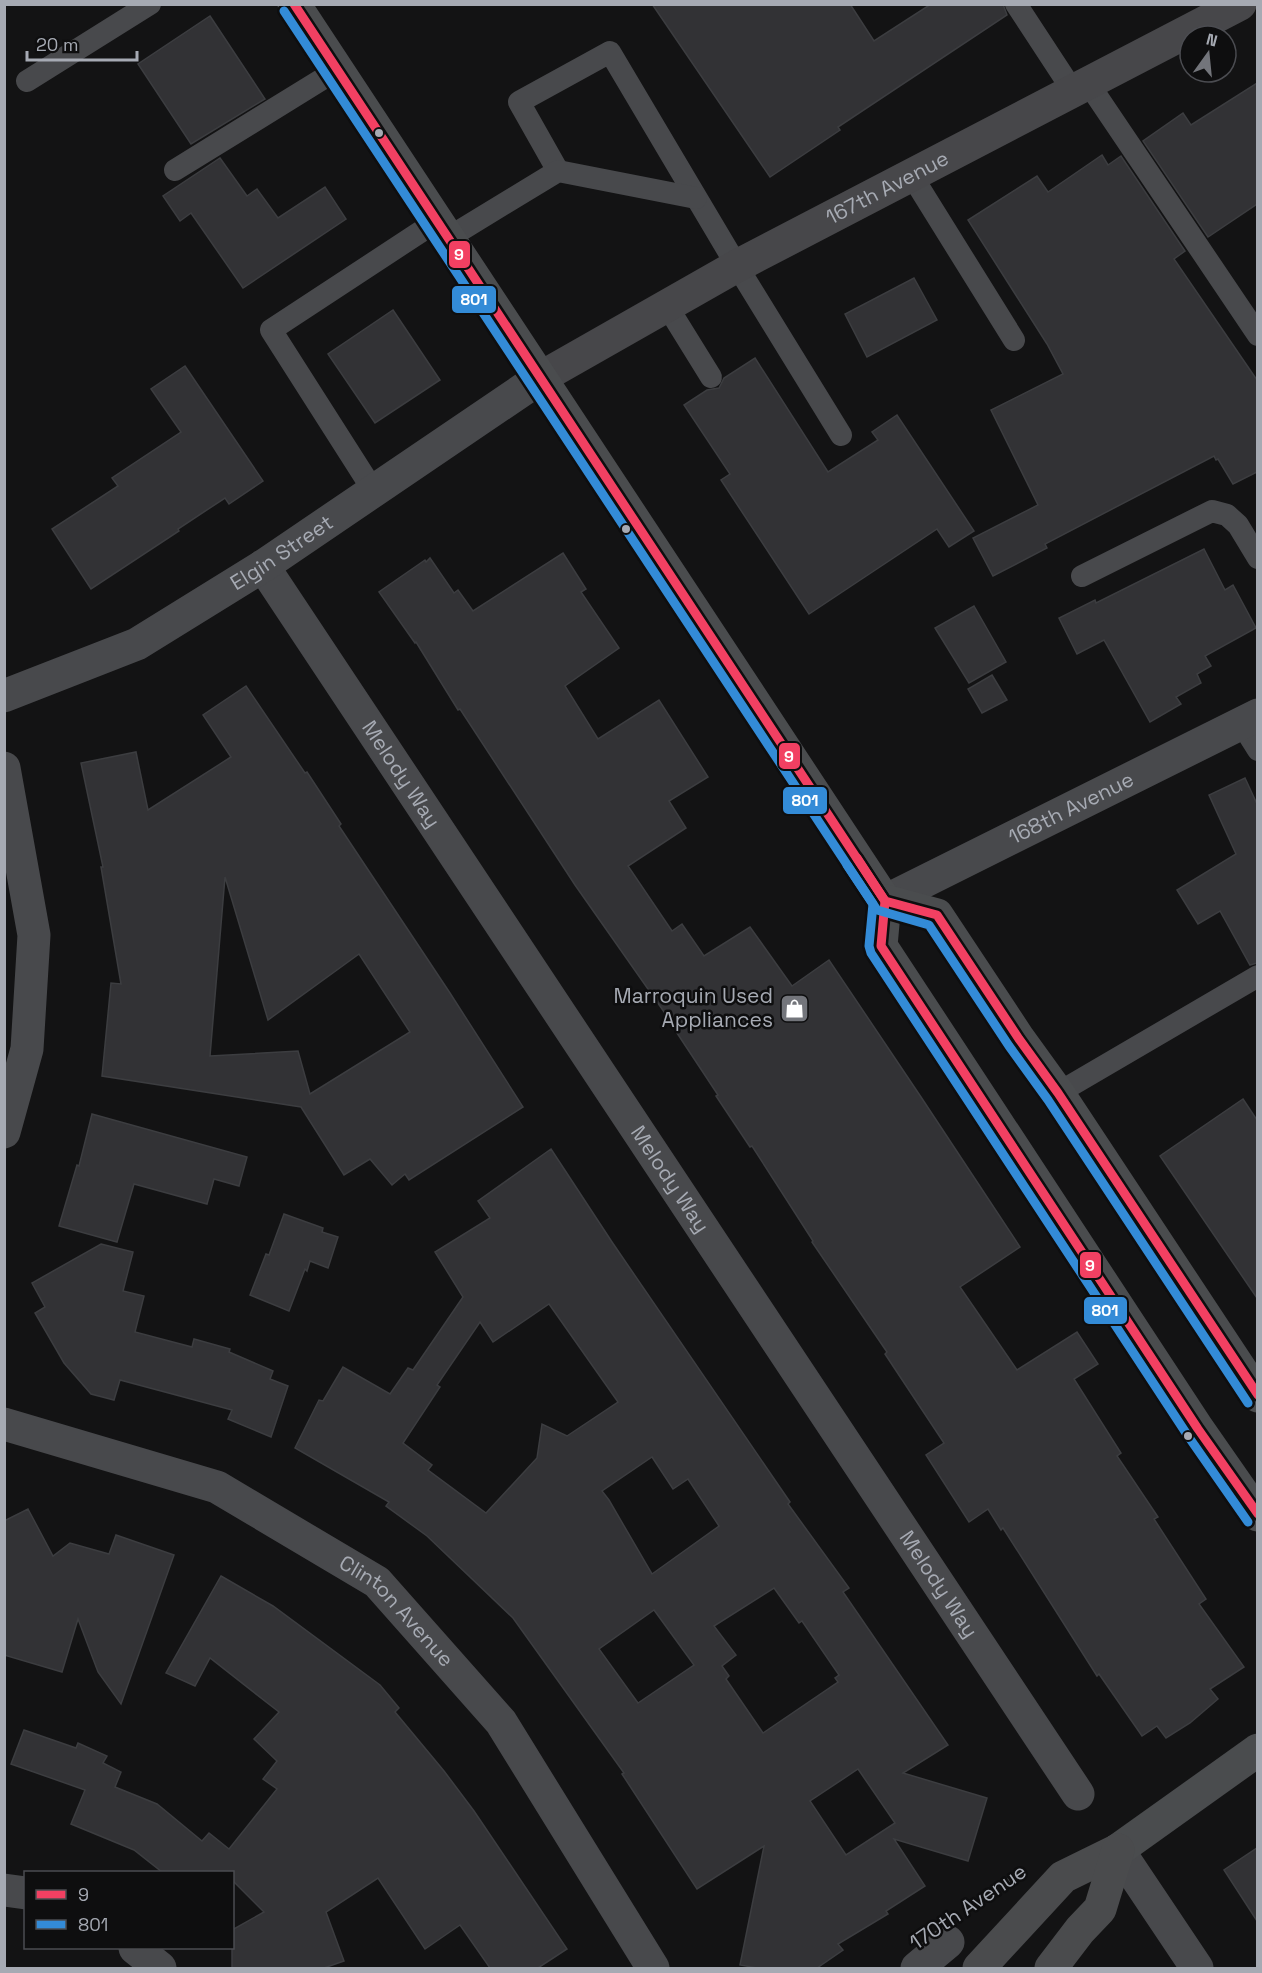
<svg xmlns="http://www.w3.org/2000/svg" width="1262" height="1973" font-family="'Space Grotesk',sans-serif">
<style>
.building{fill:#323235;stroke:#3c3d40;stroke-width:1.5;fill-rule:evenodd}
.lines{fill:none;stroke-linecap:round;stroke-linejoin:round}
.path{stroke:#494b4d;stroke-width:4;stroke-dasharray:3 4.5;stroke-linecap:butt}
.lane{stroke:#48494c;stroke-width:22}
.street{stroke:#48494c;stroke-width:33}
.secondary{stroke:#47474a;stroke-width:33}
.primary{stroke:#4a4c4e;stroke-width:33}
.highway{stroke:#4a4b4d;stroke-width:33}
.bus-1-casing{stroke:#0e0e0f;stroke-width:14}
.bus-2-casing{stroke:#0e0e0f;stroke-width:14}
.bus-1{stroke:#f24062;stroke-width:9}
.bus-2{stroke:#338bd7;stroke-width:9}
.bus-dot{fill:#a6aab3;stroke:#0e0e0f;stroke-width:2}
.labels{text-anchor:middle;stroke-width:5;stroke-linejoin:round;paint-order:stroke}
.street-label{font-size:21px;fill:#a6aab3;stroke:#0e0e0f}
.poi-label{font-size:21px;fill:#a6aab3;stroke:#0e0e0f;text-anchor:end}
.line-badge{stroke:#0e0e0f;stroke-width:2}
.badge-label{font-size:16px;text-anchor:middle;font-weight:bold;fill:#fff}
</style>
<rect width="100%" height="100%" fill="#131314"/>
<g class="building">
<path d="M 652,4 L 850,4 L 874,41 L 931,4 L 1003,4 L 1007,15 L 838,127 L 840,130 L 770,177 Z"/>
<path d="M 210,16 L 265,99 L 191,144 L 138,64 Z"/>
<path d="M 1257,83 L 1257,204 L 1208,237 L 1143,141 L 1183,113 L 1191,125 Z"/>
<path d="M 1102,155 L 1108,165 L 1121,156 L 1185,251 L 1174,259 L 1257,380 L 1257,472 L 1233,484 L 1218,459 L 1216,460 L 1214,456 L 1045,544 L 1047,548 L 993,576 L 973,538 L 1038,505 L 991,410 L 1063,374 L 1047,344 L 968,220 L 1037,176 L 1048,192 Z"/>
<path d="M 220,158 L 247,196 L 257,189 L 278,218 L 325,187 L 346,219 L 243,288 L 191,213 L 180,221 L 163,196 Z"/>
<path d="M 914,278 L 937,320 L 867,357 L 845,314 Z"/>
<path d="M 393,310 L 440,380 L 375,423 L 328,354 Z"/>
<path d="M 755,358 L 828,472 L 878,440 L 872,432 L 897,415 L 974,531 L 949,547 L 937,529 L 809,614 L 721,480 L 730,474 L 684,405 L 707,390 L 719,388 L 724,378 Z"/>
<path d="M 185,366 L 263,481 L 229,504 L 225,498 L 178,529 L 179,531 L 91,589 L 52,529 L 118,486 L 112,478 L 181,432 L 151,389 Z"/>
<path d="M 1204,549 L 1225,590 L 1233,585 L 1256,628 L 1205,656 L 1211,666 L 1197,674 L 1201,683 L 1176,697 L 1181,704 L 1150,722 L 1104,640 L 1077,654 L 1059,618 L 1095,600 L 1096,603 Z"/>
<path d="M 563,553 L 586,589 L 581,592 L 619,648 L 565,686 L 598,739 L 659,700 L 708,777 L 669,801 L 686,828 L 628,866 L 672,931 L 682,924 L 704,956 L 750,927 L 792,986 L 829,960 L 921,1097 L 1020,1247 L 960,1287 L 1017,1370 L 1077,1332 L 1098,1364 L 1074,1379 L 1121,1453 L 1117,1456 L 1158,1517 L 1154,1519 L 1206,1599 L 1199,1604 L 1244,1667 L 1210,1689 L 1218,1699 L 1190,1723 L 1166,1738 L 1157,1726 L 1142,1736 L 1099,1674 L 1097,1676 L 1003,1528 L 1001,1530 L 988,1509 L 969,1522 L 926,1455 L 944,1443 L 885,1354 L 887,1352 L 812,1242 L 813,1241 L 752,1146 L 750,1147 L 716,1096 L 718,1095 L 675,1030 L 676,1029 L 575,885 L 460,709 L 458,710 L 416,642 L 415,643 L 379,592 L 425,560 L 426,562 L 430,558 L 454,593 L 458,590 L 473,611 Z"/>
<path d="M 974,606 L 1006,662 L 969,683 L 935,628 Z"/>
<path d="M 992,675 L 1007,700 L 982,713 L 968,689 Z"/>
<path d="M 246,686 L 305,773 L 307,772 L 341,824 L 339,826 L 450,993 L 523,1107 L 409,1180 L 405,1174 L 392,1185 L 370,1159 L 344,1175 L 301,1107 L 102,1076 L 111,983 L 121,984 L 101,867 L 103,867 L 81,763 L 136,752 L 148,810 L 231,757 L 203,715 ZM 225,877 L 268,1020 L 359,954 L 410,1032 L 310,1094 L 298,1051 L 210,1056 Z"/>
<path d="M 1245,778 L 1257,804 L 1257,963 L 1250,965 L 1220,911 L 1198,924 L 1177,890 L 1236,854 L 1209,795 Z"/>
<path d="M 1243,1099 L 1257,1120 L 1257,1298 L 1160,1156 Z"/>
<path d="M 92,1114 L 247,1157 L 239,1186 L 214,1179 L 207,1204 L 134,1184 L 117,1242 L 59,1226 L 77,1165 L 79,1166 Z"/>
<path d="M 551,1149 L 612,1242 L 790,1502 L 788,1504 L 849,1588 L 843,1592 L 948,1745 L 903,1773 L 987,1798 L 968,1861 L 894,1839 L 925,1886 L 886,1911 L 888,1914 L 838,1944 L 843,1950 L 817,1968 L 757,1968 L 740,1965 L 764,1846 L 697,1889 L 622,1774 L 624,1773 L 513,1618 L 427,1536 L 386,1506 L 389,1502 L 295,1448 L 319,1400 L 323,1401 L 343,1367 L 390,1394 L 408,1368 L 413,1370 L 463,1297 L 435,1252 L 490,1218 L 478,1201 ZM 549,1304 L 618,1402 L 567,1436 L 542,1424 L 537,1458 L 486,1513 L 428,1470 L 432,1465 L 403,1443 L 440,1387 L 437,1385 L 480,1322 L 493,1342 ZM 652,1457 L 673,1489 L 688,1479 L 719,1526 L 652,1574 L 609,1500 L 602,1491 ZM 774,1588 L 799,1623 L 802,1621 L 839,1675 L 835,1678 L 838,1682 L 763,1733 L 726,1679 L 729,1676 L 722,1666 L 736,1655 L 714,1626 ZM 654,1610 L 694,1665 L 638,1703 L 599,1649 ZM 858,1769 L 895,1823 L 846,1855 L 810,1801 Z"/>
<path d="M 284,1214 L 323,1228 L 322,1232 L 338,1237 L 328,1268 L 310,1261 L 307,1271 L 305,1269 L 289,1311 L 250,1295 L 266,1254 L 269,1255 Z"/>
<path d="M 101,1244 L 133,1252 L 123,1291 L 144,1296 L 135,1332 L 192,1347 L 194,1339 L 230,1349 L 229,1352 L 273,1371 L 270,1379 L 288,1386 L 271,1437 L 228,1419 L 232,1410 L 120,1380 L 114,1400 L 91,1394 L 64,1363 L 35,1313 L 45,1307 L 32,1283 Z"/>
<path d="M 28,1509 L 53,1556 L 70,1543 L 109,1554 L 116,1535 L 174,1555 L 121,1704 L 98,1672 L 78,1619 L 62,1672 L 4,1655 L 4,1521 Z"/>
<path d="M 221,1576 L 273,1606 L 380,1685 L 399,1708 L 395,1712 L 444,1771 L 474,1811 L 567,1949 L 538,1968 L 490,1968 L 460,1925 L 425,1949 L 378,1878 L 326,1912 L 344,1961 L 324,1968 L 232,1968 L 232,1930 L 264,1912 L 232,1880 L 232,1872 L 162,1872 L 134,1850 L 71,1824 L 85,1790 L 11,1764 L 24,1730 L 76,1748 L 78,1743 L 107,1756 L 103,1763 L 121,1772 L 115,1787 L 157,1804 L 202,1841 L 209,1833 L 229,1849 L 277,1789 L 263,1779 L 277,1761 L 254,1739 L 279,1712 L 210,1658 L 195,1686 L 166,1673 Z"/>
<path d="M 1257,1848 L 1257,1921 L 1224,1870 Z"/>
</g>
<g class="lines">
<path class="path" d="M 964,1911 L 1009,1880"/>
<g class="lane">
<path d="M 1016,4 L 1073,91"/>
<path d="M 27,81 L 150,4"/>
<path d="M 1088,83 L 1258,335"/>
<path d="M 175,170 L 337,70"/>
<path d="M 558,171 L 519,102 L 610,52 L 737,266 L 841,435"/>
<path d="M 912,176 L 1014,340"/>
<path d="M 448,238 L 558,171 L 696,198"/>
<path d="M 667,306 L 711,377"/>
<path d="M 373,490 L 271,330 L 437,221"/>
<path d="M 1082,576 L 1212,511 L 1227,515 L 1238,525 L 1258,558"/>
<path d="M 1241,723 L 1258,750"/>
<path d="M 1058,1093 L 1258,976"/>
</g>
<g class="street">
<path id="s1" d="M 263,566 L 1078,1794"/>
<path id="s2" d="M 4,696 L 137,644 L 263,566 L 540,378"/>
<path d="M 4,768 L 34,935 L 27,1049 L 4,1132"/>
<path id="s3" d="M 885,901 L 1258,715"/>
<path id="s4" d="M 4,1424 L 217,1487 L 377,1582 L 501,1722 L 653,1968"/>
<path d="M 1118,1850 L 1197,1968"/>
<path d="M 4,1890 L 26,1893"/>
<path d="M 135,1948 L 160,1968"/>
<path d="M 917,1968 L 948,1942"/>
</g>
<path class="secondary" id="s5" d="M 540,378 L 737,266 L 1240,4"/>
<g class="primary">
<path d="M 294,4 L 885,901 L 881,946 L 1198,1429 L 1258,1515"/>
<path d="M 885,901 L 937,915 L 1019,1039 L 1058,1093 L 1258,1396"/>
<path d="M 1118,1850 L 1258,1750"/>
</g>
<g class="highway">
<path d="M 979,1968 L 1063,1877 L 1118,1850"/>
<path d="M 1051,1968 L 1080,1930 L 1100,1909 L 1118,1850"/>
</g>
<defs>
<g id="bus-1">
<path d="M 294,4 L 885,901 L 881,946 L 1198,1429 L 1258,1514"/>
<path d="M 857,858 L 885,901 L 937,915 L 1019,1039 L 1058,1093 L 1258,1395"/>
</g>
<g id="bus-2">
<path d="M 284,11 L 873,904 L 869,946 L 871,953 L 1188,1436 L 1248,1522"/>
<path d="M 847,865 L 877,910 L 929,925 L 1009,1046 L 1048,1100 L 1248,1403"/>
</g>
</defs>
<use href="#bus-1" class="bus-1-casing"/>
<use href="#bus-2" class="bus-2-casing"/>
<use href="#bus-1" class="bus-1"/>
<use href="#bus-2" class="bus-2"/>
</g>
<defs>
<symbol id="shop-square" viewBox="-11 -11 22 22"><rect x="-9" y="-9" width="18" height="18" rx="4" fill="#73757b" stroke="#0e0e0f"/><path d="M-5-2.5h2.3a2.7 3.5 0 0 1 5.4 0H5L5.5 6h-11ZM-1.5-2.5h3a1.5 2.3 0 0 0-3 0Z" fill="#fff"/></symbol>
</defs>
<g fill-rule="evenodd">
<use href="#shop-square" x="778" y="992" width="33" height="33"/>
</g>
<g class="bus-dot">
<circle cx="379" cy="133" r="5"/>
<circle cx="626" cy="529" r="5"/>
<circle cx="1188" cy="1436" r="5"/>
</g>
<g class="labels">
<g class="street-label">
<text dy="7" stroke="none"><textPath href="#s5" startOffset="396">167th Avenue</textPath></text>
<text dy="7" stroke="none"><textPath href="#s2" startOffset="314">Elgin Street</textPath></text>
<text dy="7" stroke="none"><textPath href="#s1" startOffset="250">Melody Way</textPath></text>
<text dy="7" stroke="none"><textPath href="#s3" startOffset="208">168th Avenue</textPath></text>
<text dy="7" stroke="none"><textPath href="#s1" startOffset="736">Melody Way</textPath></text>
<text dy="7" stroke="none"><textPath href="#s1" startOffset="1222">Melody Way</textPath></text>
<text dy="7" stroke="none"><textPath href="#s4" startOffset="442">Clinton Avenue</textPath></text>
<text transform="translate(968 1907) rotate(-34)" y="7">170th Avenue</text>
</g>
<g class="poi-label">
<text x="773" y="1003">Marroquin Used<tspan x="773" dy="24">Appliances</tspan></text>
</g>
</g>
<g class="line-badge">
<rect x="448" y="240" width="23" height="29" rx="6" fill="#f24062"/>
<rect x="451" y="285" width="46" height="29" rx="6" fill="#338bd7"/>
<rect x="778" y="742" width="23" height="28" rx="6" fill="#f24062"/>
<rect x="782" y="786" width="46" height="29" rx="6" fill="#338bd7"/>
<rect x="1079" y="1251" width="23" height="28" rx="6" fill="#f24062"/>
<rect x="1083" y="1296" width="45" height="29" rx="6" fill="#338bd7"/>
</g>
<g class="badge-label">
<text x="459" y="260">9</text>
<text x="474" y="305">801</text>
<text x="789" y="762">9</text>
<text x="805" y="806">801</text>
<text x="1090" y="1271">9</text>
<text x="1105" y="1316">801</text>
</g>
<rect width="1262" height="1973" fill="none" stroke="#a6aab3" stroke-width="12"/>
<rect x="24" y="1871" width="210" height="78" fill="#0e0e0f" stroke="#4b4c51" stroke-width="1.5"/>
<rect x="36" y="1890" width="30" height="9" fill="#f24062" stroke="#4b4c51" stroke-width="1.5"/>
<text x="78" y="1901" font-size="18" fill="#a6aab3">9</text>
<rect x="36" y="1920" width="30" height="9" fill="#338bd7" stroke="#4b4c51" stroke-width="1.5"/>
<text x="78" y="1931" font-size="18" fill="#a6aab3">801</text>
<g transform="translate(1208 54) rotate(15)"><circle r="28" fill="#0e0e0f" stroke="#4b4c51" stroke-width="1.5"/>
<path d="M0-4.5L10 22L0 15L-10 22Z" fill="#73757b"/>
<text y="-9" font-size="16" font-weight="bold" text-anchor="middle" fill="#a6aab3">N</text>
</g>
<path d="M27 51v9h110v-9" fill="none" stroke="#a6aab3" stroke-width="3"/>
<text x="36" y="51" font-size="18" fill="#a6aab3" stroke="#0e0e0f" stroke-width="4.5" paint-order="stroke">20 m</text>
</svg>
